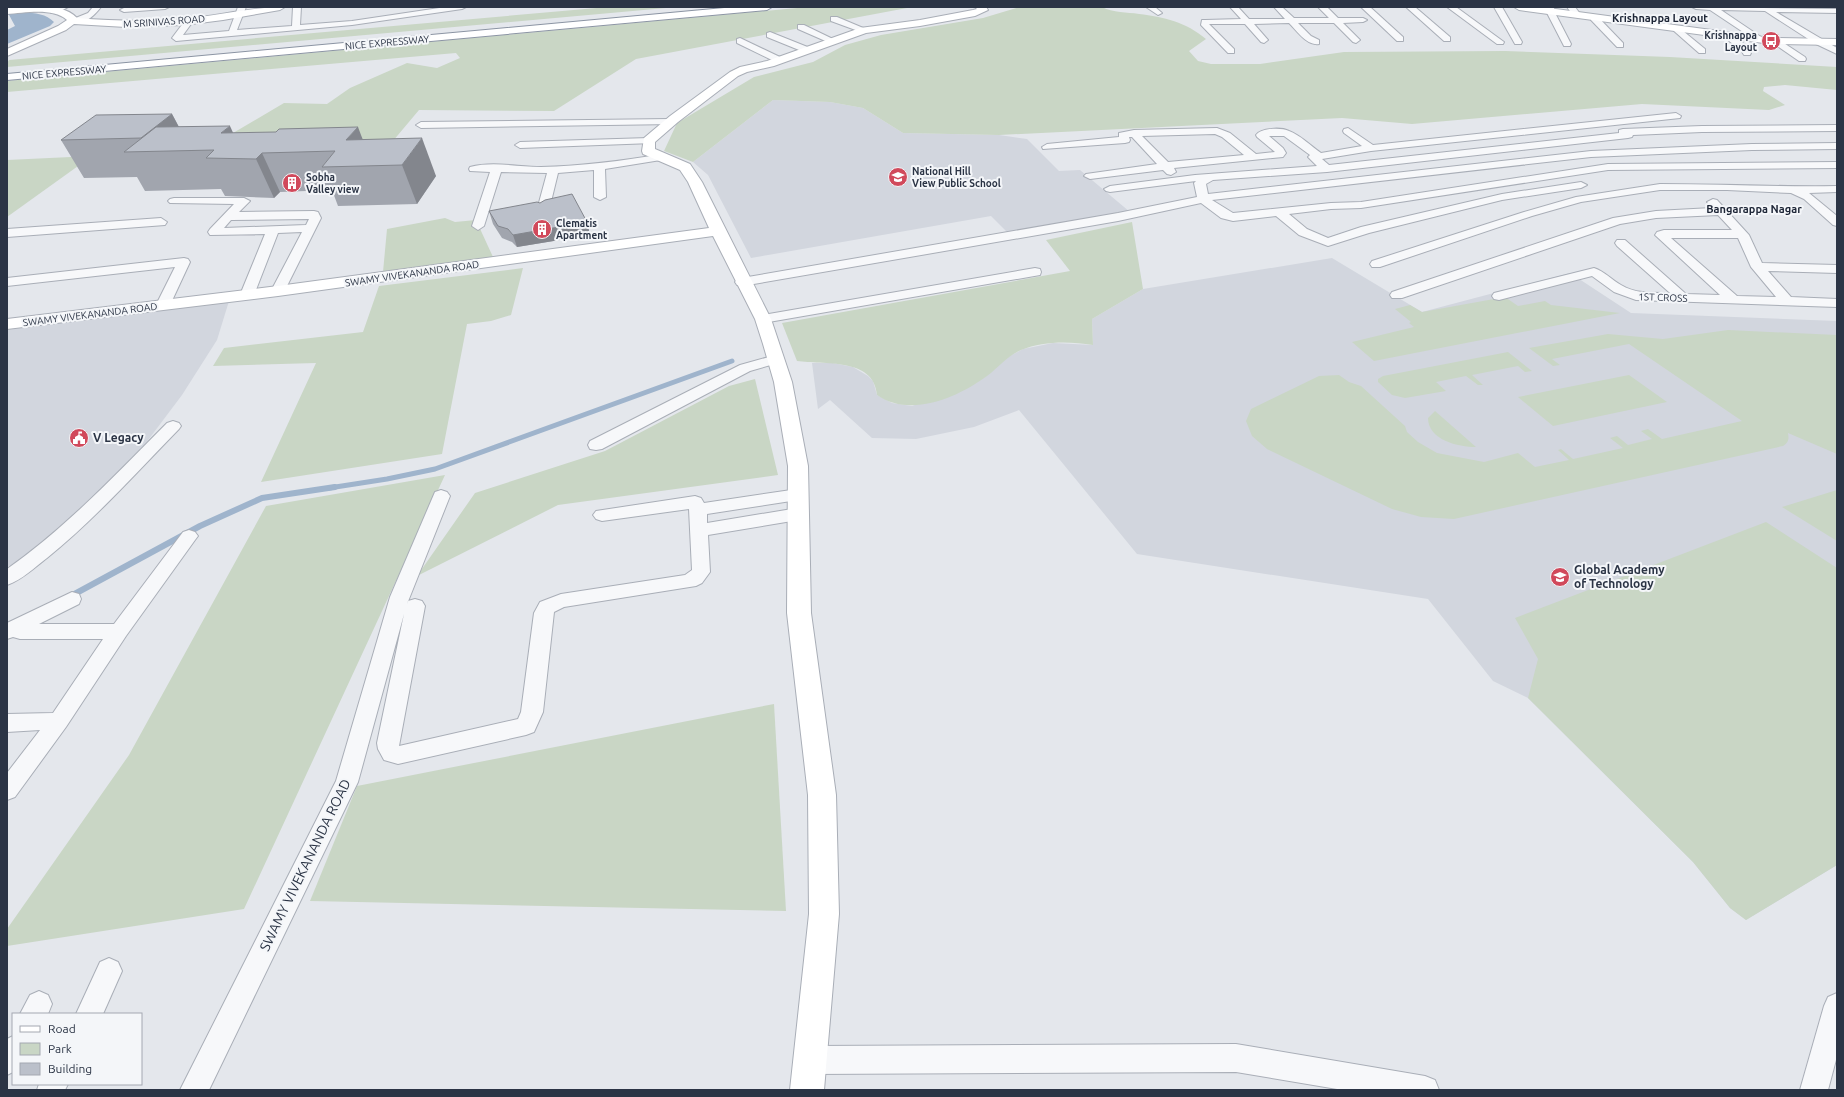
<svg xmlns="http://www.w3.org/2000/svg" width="1844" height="1097" font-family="Ubuntu,sans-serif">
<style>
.built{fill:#d2d6de}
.green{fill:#c9d6c5}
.water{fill:#9fb4cc}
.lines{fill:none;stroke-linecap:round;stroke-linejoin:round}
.stream-far1{stroke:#9fb4cc;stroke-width:5}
.stream{stroke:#9fb4cc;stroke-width:6}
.street-casing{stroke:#a9aeb7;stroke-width:2}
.secondary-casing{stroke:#a9aeb7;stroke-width:2}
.highway-casing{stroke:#8b94a3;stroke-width:2}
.street{fill:#f7f8fa;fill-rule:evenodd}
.secondary{fill:#fff;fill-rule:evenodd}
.highway{fill:#fff;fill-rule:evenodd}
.wall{fill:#a1a5ae}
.shaded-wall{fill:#83868d}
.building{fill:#bbc0ca;stroke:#83868d}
.labels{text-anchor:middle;stroke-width:4;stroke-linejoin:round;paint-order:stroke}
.far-street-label{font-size:10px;fill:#2b3445;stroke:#f4f6f9}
.far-poi-label{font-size:10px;font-weight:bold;fill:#2b3445;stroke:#f4f6f9;text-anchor:start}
.far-neighbourhood-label{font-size:11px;font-weight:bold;fill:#1d2536;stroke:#f4f6f9}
.poi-label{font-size:12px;font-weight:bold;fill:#2b3445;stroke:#f4f6f9;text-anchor:start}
.near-street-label{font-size:14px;fill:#2b3445;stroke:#f4f6f9}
</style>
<rect width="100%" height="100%" fill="#e4e7ec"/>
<g class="built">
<path d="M 773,100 L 830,102 L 863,108 L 903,133 L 999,135 L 1027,139 L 1059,171 L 1080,170 L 1130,212 L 1007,232 L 991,216 L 751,258 L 708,175 L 693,162 Z"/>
<path d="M 1332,258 L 1422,312 L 1570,273 L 1631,313 L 1837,321 L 1837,865 L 1746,920 L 1730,908 L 1693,862 L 1528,698 L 1493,681 L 1428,599 L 1137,554 L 1019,410 L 974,427 L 916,439 L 872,438 L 830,400 L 818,409 L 812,363 L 833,363 L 853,367 L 868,376 L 873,381 L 877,395 L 892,403 L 912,406 L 972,385 L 986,376 L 1006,358 L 1023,349 L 1053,343 L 1093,345 L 1092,319 L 1143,289 Z"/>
<path d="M 229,301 L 217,340 L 182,395 L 118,480 L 18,565 L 7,566 L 7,330 Z"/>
</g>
<g class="green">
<path d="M 608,7 L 677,7 L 7,67 L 7,63 L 9,60 Z"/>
<path d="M 808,7 L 907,8 L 636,59 L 554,111 L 419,110 L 382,154 L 228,136 L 284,103 L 327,104 L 350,88 L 407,63 L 437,68 L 460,58 L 456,53 L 7,92 L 7,81 Z"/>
<path d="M 1020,7 L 1102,7 C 1113,13 1127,12 1139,14 C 1164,17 1186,22 1206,39 L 1189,51 L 1198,61 L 1211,64 L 1260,64 L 1344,52 L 1505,51 L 1670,57 L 1837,67 L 1837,90 L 1785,85 L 1764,87 L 1763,91 L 1785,105 L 1769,110 L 1642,104 L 1412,124 L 1342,118 L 999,135 L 903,133 L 863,108 L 830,102 L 773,100 L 693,162 L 664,151 L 677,123 L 754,77 L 813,62 L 845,45 L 881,35 L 983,18 Z"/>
<path d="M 92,156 L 7,217 L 7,160 Z"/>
<path d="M 445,218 L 455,222 L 476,220 L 493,257 L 383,272 L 387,229 Z"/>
<path d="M 1132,222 L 1143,289 L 1092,319 L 1093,345 C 1069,341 1043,341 1021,350 C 1007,356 999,367 987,376 C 957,398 910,418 877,395 C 874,357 823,365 797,361 L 782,323 L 1070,271 L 1046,240 Z"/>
<path d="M 523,268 L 511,315 L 491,321 L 467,324 L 442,454 L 261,482 L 316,363 L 213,366 L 224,348 L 363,332 L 379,286 Z"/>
<path d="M 1505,297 L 1518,306 L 1545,301 L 1551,305 L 1620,313 L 1374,361 L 1352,342 L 1414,327 L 1409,323 L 1411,322 L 1395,309 L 1410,305 L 1422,312 Z"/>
<path d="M 1728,330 L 1837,335 L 1837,454 L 1788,433 C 1789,439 1789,442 1783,446 L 1454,519 L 1421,517 L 1392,509 L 1267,449 L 1252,436 L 1246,421 L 1251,409 L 1319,376 L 1339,375 L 1349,382 L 1361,386 L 1405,426 L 1407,432 L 1418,442 L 1437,453 L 1484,462 L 1518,453 L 1535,467 L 1569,460 L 1558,450 L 1561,449 L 1573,459 L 1623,448 L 1610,438 L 1617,436 L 1628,445 L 1652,439 L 1641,431 L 1648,429 L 1662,439 L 1742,421 L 1629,344 L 1552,359 L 1560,365 L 1553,366 L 1529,348 L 1608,334 L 1663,339 Z"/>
<path d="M 1508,352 L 1532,371 L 1525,372 L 1518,366 L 1472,375 L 1483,385 L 1478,385 L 1466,376 L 1436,382 L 1446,391 L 1405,398 L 1392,395 L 1378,382 L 1378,379 L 1383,376 Z"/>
<path d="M 1629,375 L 1667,402 L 1553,426 L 1518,397 Z"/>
<path d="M 755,379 L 778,475 L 558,505 L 417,576 L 475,493 L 605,451 L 729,386 Z"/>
<path d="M 1435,411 L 1476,447 C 1458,447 1428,440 1428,418 Z"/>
<path d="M 445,475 L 244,909 L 7,946 L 7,929 L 129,755 L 266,506 Z"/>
<path d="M 1837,490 L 1837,541 L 1782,507 Z"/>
<path d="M 1766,522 L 1837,568 L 1837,865 L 1746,920 L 1730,908 L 1693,862 L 1528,698 L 1538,659 L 1515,618 Z"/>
<path d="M 774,704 L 786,911 L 310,901 L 357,786 Z"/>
</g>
<path class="water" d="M 8,13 C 22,13 43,10 54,22 L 50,26 L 7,44 L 7,30 L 15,26 Z"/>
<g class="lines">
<path class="stream-far1" d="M 329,488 L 387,479 L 435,469 L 732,361"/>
<path class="stream" d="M 69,597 L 200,526 L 262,498 L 335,487"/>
<defs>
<g id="street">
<path d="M 57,7 L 68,7 L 57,13 L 51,13 L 51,9 Z"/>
<path d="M 93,7 L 101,7 C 95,15 85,25 73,23 L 73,19 L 88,13 Z"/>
<path d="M 132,7 L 169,7 L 165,9 L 124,12 L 120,10 L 124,8 Z"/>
<path d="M 238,7 L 246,7 L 237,30 L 292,26 L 293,7 L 301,7 L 300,25 L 352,21 L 446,7 L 466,7 L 462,9 L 352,25 L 176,41 L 172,38 L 187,18 L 190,18 L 194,20 L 183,35 L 229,31 Z"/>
<path d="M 1146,7 L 1155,7 L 1162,13 L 1158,15 Z"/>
<path d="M 1230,7 L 1238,7 L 1249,19 L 1285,19 L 1274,7 L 1282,7 L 1294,18 L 1329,18 L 1318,7 L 1327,7 L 1338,18 L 1363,18 L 1367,20 L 1363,22 L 1343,23 L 1360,40 L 1356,43 L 1353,42 L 1334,23 L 1298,23 L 1311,36 L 1319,40 L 1319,44 C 1307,46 1297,31 1289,23 L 1254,24 L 1268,40 L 1264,43 L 1261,42 L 1245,24 L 1209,24 L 1234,49 L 1234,53 L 1228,53 L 1201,25 L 1202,20 L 1205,20 L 1241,19 Z"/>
<path d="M 1361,7 L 1370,7 L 1403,37 L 1403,41 L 1397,41 Z"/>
<path d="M 1406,7 L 1415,7 L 1450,37 L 1450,41 L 1444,41 Z"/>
<path d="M 1447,7 L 1456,7 L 1504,42 L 1503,44 L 1497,44 Z"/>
<path d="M 1494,7 L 1502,7 L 1522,42 L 1521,44 L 1515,44 Z"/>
<path d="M 1546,7 L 1554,7 L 1554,11 L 1571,44 L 1570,46 L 1564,46 L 1563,44 L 1546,11 Z"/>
<path d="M 1567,7 L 1575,7 L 1581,15 L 1577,17 L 1574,17 Z"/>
<path d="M 1692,7 L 1837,9 L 1837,13 L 1776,12 L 1837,48 L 1837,54 L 1816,44 L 1765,11 L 1721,10 L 1761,37 L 1762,39 L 1758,42 L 1710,10 L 1696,9 Z"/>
<path d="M 1591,16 L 1597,16 L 1623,43 L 1623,47 L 1617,47 L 1591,20 Z"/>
<path d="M 831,17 L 837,17 L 868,30 L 867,32 L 861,32 L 831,21 Z"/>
<path d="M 798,25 L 804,25 L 837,41 L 836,43 L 830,43 L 798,29 Z"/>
<path d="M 1677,26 L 1705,49 L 1705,53 L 1699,53 L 1674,31 L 1673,29 Z"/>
<path d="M 770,32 L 810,48 L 811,50 L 810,52 L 804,52 L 767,37 L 767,33 Z"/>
<path d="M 1728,33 L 1747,46 L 1751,53 L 1750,55 L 1744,55 L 1741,50 L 1725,38 L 1724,36 Z"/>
<path d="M 740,38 L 782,58 L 783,60 L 782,62 L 776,62 L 737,43 L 737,39 Z"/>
<path d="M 1776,38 L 1805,57 L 1806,59 L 1805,61 L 1799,61 L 1773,43 L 1772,41 Z"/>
<path d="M 1676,113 L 1681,116 L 1680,118 L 1371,151 L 1322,159 L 1329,165 L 1619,133 L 1619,130 L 1623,129 L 1702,126 L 1837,125 L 1837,131 L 1702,132 L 1633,135 L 1632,137 L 1628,138 L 1327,172 L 1213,180 L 1206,184 L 1208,194 L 1591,151 L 1752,144 L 1837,143 L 1837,149 L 1752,150 L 1591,157 L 1212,200 L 1233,213 L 1331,203 L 1361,202 L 1608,164 L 1837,162 L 1837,168 L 1608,170 L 1361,208 L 1331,209 L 1289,214 L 1307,229 L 1328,238 L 1361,227 L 1502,194 L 1581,182 L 1587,185 L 1581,188 L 1502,200 L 1369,233 L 1328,246 L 1299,235 L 1276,216 L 1233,221 L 1221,218 L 1201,203 L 1118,221 L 742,286 L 737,285 L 735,282 L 737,279 L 742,278 L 1118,213 L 1197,197 L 1194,183 L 1196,181 L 1110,192 L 1106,191 L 1104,189 L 1110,186 L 1195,175 L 1317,166 L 1308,157 L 1310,155 L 1284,136 L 1269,136 L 1283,148 L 1286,153 L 1283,157 L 1174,168 L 1176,172 L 1171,175 L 1167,174 L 1163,170 L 1090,179 L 1084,176 L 1086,174 L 1157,164 L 1132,137 L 1129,137 L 1130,140 L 1129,142 L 1125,143 L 1043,149 L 1042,147 L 1047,144 L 1119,137 L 1119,133 L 1134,130 L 1217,128 L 1230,133 L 1256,154 L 1275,152 L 1257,137 L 1256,135 C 1261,128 1281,127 1289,131 C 1300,135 1311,146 1321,153 L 1362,146 L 1344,133 L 1343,131 L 1344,129 L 1348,128 L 1373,145 ZM 1215,134 L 1222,137 L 1244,155 L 1168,162 L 1142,136 Z"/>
<path d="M 670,119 L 674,120 L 675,122 L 674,124 L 421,128 L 416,125 L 421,122 Z"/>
<path d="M 649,138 L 653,139 L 654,141 L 653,143 L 520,148 L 515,145 L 520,142 Z"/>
<path d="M 663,154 L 667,155 L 668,157 L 667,159 L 605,169 L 606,197 L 600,200 L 594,197 L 594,170 L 558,173 L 549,210 L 543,214 L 537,210 L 547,173 L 501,172 L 484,226 L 478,230 L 472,226 L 490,172 L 470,171 L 469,169 L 470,167 C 493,161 518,167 541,167 C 582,166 622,161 663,154 Z"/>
<path d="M 1660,184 C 1719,184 1778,187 1837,186 L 1837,192 L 1809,193 L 1837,216 L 1837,226 L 1833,225 L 1804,199 L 1791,193 L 1727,190 L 1660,190 L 1581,202 L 1532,216 L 1380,267 L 1372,267 L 1370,264 L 1372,261 L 1524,212 L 1576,197 Z"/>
<path d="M 174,198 L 244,198 L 250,201 L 239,212 L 314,211 L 318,212 L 321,218 L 283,294 L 273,294 L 271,291 L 302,232 L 278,233 L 254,295 L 252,298 L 242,298 L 240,295 L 265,234 L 210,235 L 208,232 L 210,229 L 234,204 L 170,203 L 168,201 L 170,199 ZM 309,219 L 306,225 L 224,228 L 231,220 Z"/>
<path d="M 1713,199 L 1717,200 L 1749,235 L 1762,263 L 1837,265 L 1837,273 L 1768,271 L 1791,297 L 1837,299 L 1837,307 L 1636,300 L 1614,292 L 1592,276 L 1499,300 L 1494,299 L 1492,296 L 1494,293 L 1594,268 C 1604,271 1612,280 1621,285 C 1636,294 1653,293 1670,293 L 1617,246 L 1615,243 L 1617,240 L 1625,240 L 1686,294 L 1720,295 L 1655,235 L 1657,232 L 1664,230 L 1732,230 L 1718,215 L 1656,218 L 1620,224 L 1402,298 L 1392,298 L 1390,295 L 1392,292 L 1613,218 L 1656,211 L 1712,208 L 1707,202 ZM 1671,238 L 1738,238 L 1751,267 L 1776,297 L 1737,296 Z"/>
<path d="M 161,218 L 167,222 L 165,225 L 7,237 L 7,229 Z"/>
<path d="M 184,258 L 188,259 L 190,262 L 170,305 L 168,308 L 158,308 L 156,305 L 175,267 L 7,286 L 7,278 Z"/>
<path d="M 1035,268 L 1040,269 L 1041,272 L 1040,275 L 763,323 L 758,322 L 756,319 L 758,316 L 763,315 Z"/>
<path d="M 776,355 L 781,356 L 783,359 L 781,362 L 750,371 L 602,449 L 596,450 L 590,449 L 588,445 L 590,441 L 740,365 Z"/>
<path d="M 173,421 L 179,423 L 181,426 L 179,429 C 136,473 95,519 47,558 C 35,567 22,580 7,585 L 7,569 C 67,527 116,474 167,423 Z"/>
<path d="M 798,489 L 804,491 L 807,495 L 804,499 L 707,514 L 707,523 L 798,508 L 804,510 L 807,514 L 804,518 L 798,520 L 708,535 L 710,572 L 702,583 L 696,586 L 564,607 L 554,612 L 543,712 L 534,732 L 526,735 L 398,764 L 384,760 L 378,749 L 377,743 L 404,614 L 358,782 L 209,1090 L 180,1090 L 336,781 L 390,597 L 435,492 L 441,490 L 447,492 L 450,496 L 407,604 L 408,601 L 415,599 L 422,601 L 425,606 L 399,746 L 518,719 L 521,712 L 534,613 L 540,602 L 561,594 L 685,575 L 692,570 L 689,509 L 602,521 L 596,519 L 593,515 L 596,511 L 695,496 L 701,498 L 704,503 Z"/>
<path d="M 189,530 L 195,532 L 198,536 L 195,540 L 126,636 L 66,727 L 15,797 L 7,800 L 7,773 L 40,730 L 7,732 L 7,714 L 53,713 L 103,639 L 20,639 L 13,637 L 7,639 L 7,623 L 72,592 L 79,594 L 81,599 L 79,604 L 39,624 L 114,624 L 183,532 Z"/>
<path d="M 109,958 L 118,962 L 122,971 L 103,1014 L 76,1014 L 100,962 Z"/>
<path d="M 39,991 L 48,995 L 52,1004 L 48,1014 L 20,1014 L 30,995 Z"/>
<path d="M 1837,993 L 1837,1056 L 1828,1090 L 1800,1090 L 1824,1006 L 1828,997 Z"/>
<path d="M 13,1036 L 13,1072 L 7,1075 L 7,1039 Z"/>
<path d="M 1236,1044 L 1425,1076 L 1435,1080 L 1439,1090 L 1343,1090 L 1236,1072 L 810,1074 L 800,1070 L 796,1060 L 800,1050 L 810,1046 Z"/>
<path d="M 39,1084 L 68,1084 L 65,1090 L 37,1090 Z"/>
</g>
<g id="secondary">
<path d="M 24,7 C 41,7 64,4 77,18 C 113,21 148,22 184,19 C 218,16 251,7 285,7 L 280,10 L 223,20 L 184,25 L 126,27 L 74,24 L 66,30 L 7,56 L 7,49 L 58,26 L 67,20 C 53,7 24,13 7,14 L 7,8 Z"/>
<path d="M 975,7 L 986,7 L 988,10 L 975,16 L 920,26 L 866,33 L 774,66 L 747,72 L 738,76 L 678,122 L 655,142 L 655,149 L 690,164 L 702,182 L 771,319 L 792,382 L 808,466 L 811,613 L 836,795 L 839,914 L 824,1090 L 790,1090 L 809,914 L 808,795 L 787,613 L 788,466 L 774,382 L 763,344 L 755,319 L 713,236 L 278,296 L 7,329 L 7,319 L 278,286 L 709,228 L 688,182 L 680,170 L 643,154 L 642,151 L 644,138 L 670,116 L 730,72 L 740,67 L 767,61 L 860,28 L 920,20 L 973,10 L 977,9 Z"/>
<path d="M 1514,7 L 1541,7 L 1771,38 L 1837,39 L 1837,45 L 1771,44 L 1519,10 Z"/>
</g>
<path id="highway" d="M 735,7 L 772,7 L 767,10 L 7,80 L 7,74 Z"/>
</defs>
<use href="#street" class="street-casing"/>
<use href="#secondary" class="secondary-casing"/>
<use href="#highway" class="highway-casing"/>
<use href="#street" class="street"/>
<use href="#secondary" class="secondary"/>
<use href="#highway" class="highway"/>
</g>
<g class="wall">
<path d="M 172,114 L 179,127 L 233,133 L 363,139 L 436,176 L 417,204 L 338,206 L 332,190 L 280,192 L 274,198 L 225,196 L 221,189 L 145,191 L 137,177 L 84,178 L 61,140 Z"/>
<path d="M 489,211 L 587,222 L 590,235 L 517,247 L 512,242 L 502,238 L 493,224 Z"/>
</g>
<g class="shaded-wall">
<path d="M 172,114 L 191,150 L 141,138 Z"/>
<path d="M 230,126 L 245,159 L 221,133 Z"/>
<path d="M 358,127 L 372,164 L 346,140 Z"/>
<path d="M 422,138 L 436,176 L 417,204 L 402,165 Z"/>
<path d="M 262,153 L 280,192 L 274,198 L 256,159 Z"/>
<path d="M 587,222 L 590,235 L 517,247 L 513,235 Z"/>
</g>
<g class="building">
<path d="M 172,114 L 141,138 L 61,140 L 96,115 Z"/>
<path d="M 230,126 L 221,133 L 276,132 L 279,129 L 358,127 L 346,140 L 422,138 L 402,165 L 322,167 L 335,151 L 262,153 L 256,159 L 206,158 L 214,150 L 124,152 L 156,127 Z"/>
<path d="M 572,194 L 587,222 L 513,235 L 508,229 L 498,226 L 489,211 L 537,202 L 540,203 L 545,200 Z"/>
</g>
<defs>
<symbol id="bus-disc" viewBox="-11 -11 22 22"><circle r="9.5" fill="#d1495b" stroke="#f4f6f9"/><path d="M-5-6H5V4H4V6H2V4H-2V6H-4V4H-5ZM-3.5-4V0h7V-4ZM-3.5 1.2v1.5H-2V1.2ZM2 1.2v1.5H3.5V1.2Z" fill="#fff"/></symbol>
<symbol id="school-disc" viewBox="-11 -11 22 22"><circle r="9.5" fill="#d1495b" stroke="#f4f6f9"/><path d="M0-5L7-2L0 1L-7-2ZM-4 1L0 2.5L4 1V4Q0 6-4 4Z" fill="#fff"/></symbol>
<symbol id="building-disc" viewBox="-11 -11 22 22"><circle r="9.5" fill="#d1495b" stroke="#f4f6f9"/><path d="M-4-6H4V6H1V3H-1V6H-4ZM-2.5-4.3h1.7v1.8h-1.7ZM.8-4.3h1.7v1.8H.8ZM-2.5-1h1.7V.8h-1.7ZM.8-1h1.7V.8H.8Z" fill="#fff"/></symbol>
<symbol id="civic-disc" viewBox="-11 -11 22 22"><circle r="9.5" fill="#d1495b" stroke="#f4f6f9"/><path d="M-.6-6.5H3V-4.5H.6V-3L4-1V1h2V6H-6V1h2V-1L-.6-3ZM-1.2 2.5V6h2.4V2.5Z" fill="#fff"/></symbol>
<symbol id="university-disc" viewBox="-11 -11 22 22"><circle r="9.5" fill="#d1495b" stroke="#f4f6f9"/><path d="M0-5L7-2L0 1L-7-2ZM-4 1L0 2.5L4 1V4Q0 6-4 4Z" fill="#fff"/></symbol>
</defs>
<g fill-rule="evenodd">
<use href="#bus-disc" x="1760" y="30" width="22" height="22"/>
<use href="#school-disc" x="887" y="166" width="22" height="22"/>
<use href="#building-disc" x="281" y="172" width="22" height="22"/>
<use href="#building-disc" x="531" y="218" width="22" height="22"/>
<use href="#civic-disc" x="68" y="427" width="22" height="22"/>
<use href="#university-disc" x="1549" y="566" width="22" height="22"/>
</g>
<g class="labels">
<g class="far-street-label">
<text transform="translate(164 21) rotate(-4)" y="4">M SRINIVAS ROAD</text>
<text transform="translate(387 42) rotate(-5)" y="4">NICE EXPRESSWAY</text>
<text transform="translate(64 72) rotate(-5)" y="4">NICE EXPRESSWAY</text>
<text transform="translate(412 273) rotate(-8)" y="4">SWAMY VIVEKANANDA ROAD</text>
<text transform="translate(1663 297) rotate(2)" y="4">1ST CROSS</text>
<text transform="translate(90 314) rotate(-7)" y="4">SWAMY VIVEKANANDA ROAD</text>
</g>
<g class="far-poi-label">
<text x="1757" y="39" text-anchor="end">Krishnappa<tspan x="1757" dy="12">Layout</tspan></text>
<text x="912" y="175">National Hill<tspan x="912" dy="12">View Public School</tspan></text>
<text x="306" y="181">Sobha<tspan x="306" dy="12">Valley view</tspan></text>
<text x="556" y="227">Clematis<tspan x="556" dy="12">Apartment</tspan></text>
</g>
<g class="far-neighbourhood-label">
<text x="1660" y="22">Krishnappa Layout</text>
<text x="1754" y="213">Bangarappa Nagar</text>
</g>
<g class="poi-label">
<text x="93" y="442">V Legacy</text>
<text x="1574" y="574">Global Academy<tspan x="1574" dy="14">of Technology</tspan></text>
</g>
<g class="near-street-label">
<text transform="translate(305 865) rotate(-64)" y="5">SWAMY VIVEKANANDA ROAD</text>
</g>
</g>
<rect width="1844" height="1097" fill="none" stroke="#2b3445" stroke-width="16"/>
<rect x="12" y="1013" width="130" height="72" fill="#f4f6f9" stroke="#a4a8b1"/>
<rect x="20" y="1026" width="20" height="6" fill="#ffffff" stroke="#a4a8b1"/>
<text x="48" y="1033" font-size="12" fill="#2b3445">Road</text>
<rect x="20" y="1043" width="20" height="12" fill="#c9d6c5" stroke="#a4a8b1"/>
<text x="48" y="1053" font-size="12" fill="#2b3445">Park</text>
<rect x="20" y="1063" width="20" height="12" fill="#bbc0ca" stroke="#a4a8b1"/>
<text x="48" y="1073" font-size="12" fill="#2b3445">Building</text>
</svg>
